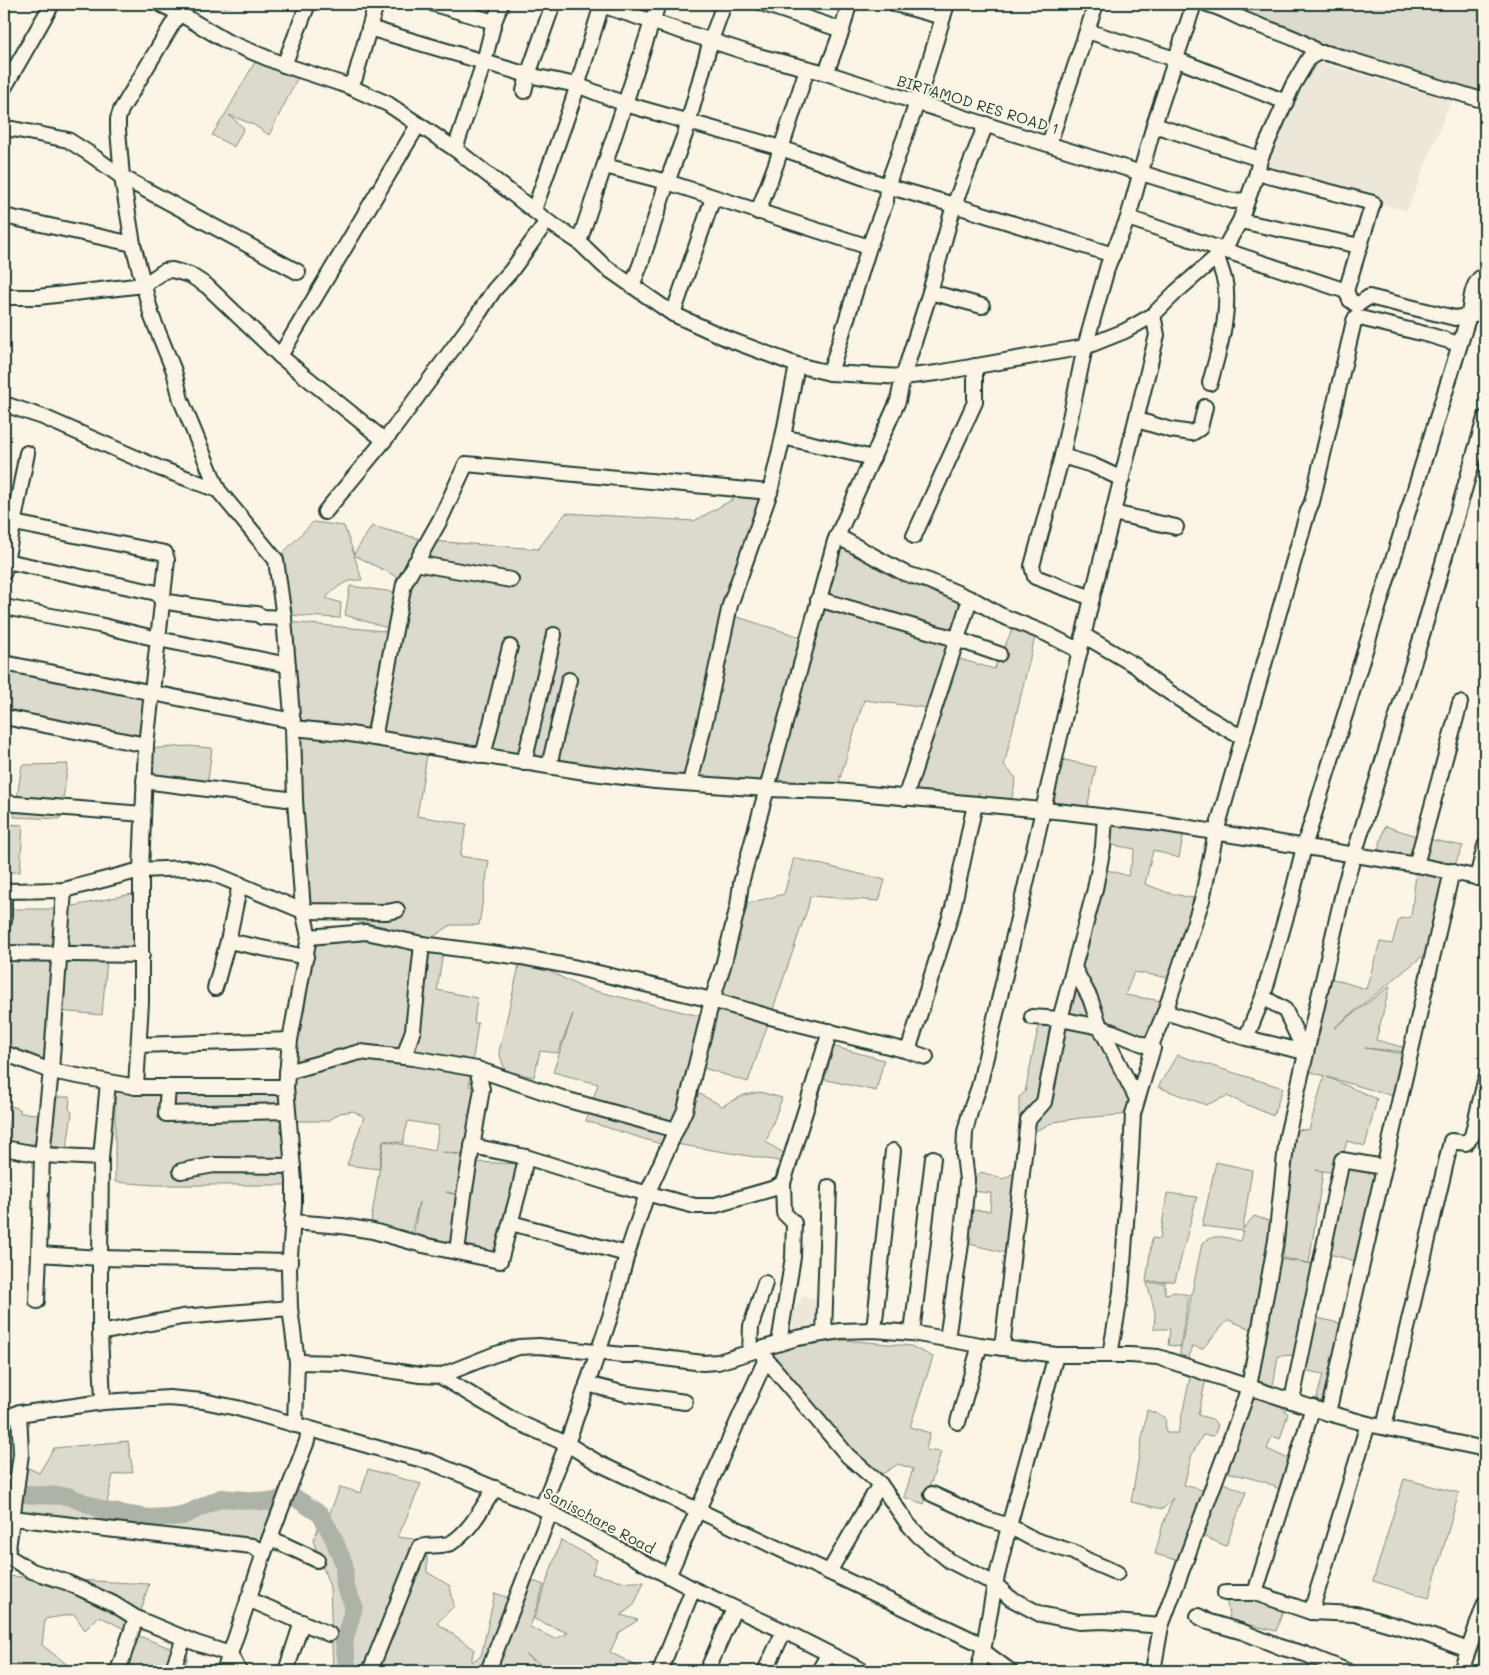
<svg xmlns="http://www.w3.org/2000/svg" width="1489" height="1675" font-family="Mali,sans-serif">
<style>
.built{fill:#ece7d8}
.green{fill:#dcdacc;stroke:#7e8c80}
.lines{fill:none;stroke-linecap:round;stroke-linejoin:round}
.river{stroke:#aeb3a7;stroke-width:18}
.minor-casing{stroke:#1f3d34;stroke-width:18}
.minor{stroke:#fcf5e5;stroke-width:14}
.labels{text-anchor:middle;stroke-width:4;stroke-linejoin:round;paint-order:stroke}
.street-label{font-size:15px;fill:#1f3d34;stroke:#fcf5e5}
</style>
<rect width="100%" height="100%" fill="#fcf5e5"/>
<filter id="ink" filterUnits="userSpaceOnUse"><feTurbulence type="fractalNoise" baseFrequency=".02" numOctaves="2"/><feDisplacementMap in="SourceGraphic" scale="10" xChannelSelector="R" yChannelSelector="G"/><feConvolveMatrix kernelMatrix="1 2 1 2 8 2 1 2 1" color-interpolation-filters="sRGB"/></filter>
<g filter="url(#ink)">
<g class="built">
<path d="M 1315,63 L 1329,65 L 1451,100 L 1407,211 L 1263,169 L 1297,86 Z"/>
<path d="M 803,1296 L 817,1299 L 813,1329 L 792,1333 L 793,1311 Z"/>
</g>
<g class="green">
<path d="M 188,4 L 249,4 L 184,12 Z"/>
<path d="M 1198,4 L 1480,4 L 1485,5 L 1485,98 L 1348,55 L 1276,28 L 1198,5 Z"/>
<path d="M 255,62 C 269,68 284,72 298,77 L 269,135 L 254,125 L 229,115 L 244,128 L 234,147 L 212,135 L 226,113 Z"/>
<path d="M 748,491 L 770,492 L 728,614 L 807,639 L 835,541 L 964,599 L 946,655 L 994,669 L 1013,628 L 1035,637 L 1004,765 L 1016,778 L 1010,807 L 975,804 L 979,792 L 975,803 L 912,796 L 928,708 L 864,700 L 836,791 L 687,778 L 351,735 L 427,755 L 417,816 L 467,824 L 460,856 L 489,861 L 479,925 L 451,925 L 424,943 L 444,947 L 437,990 L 477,998 L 474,1023 L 478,1023 L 469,1086 L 480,1089 L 467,1155 L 443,1152 L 467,1156 L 460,1195 L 446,1192 L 460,1196 L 455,1249 L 413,1238 L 419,1202 L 410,1238 L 393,1232 L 371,1221 L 384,1141 L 435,1151 L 439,1126 L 408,1121 L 403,1143 L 383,1140 L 379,1169 L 347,1165 L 364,1117 L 353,1111 L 340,1113 L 328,1121 L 289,1121 L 287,1096 L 309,937 L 394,937 L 387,927 L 303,911 L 288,622 L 395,632 L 403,595 L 431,541 L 538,549 L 566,513 L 694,521 Z"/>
<path d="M 313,522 L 344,526 L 354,554 L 372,526 L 424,540 L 403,580 L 354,555 L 362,580 C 345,579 337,587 326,598 L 341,603 L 340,618 L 286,615 L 276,560 Z"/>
<path d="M 350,586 L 401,593 L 394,630 L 345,615 Z"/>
<path d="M 4,663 L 151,692 L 146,749 L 188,746 L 212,748 L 207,788 L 144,781 L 145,749 L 4,718 Z"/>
<path d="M 1061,759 L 1096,767 L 1087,808 L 1051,805 Z"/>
<path d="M 68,764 L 60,819 L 14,817 L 22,765 Z"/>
<path d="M 1114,818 L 1185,827 L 1179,858 L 1153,850 L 1145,884 L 1169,893 L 1202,900 L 1176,979 L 1134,972 L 1125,995 L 1168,1002 L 1151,1046 L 1103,1030 L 1133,1098 L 1133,1114 L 1081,1118 L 1054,1122 L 1027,1135 L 1019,1117 L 1019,1097 L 1025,1092 L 1040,1019 L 1062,1022 L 1101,868 L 1128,876 L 1135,849 L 1107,844 Z"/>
<path d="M 4,824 L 23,825 L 20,872 L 4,872 Z"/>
<path d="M 1385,826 L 1423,838 L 1463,846 L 1452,871 L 1435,946 L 1334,1028 L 1390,986 L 1376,1040 L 1406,1048 L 1405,1052 L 1365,1048 L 1405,1054 L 1393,1096 L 1327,1077 L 1377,1099 L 1365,1146 L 1347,1141 L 1342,1160 L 1379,1168 L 1355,1261 L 1322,1252 L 1338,1173 L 1316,1170 L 1323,1172 L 1309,1263 L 1283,1258 L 1291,1166 L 1290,1129 L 1309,1130 L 1324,1076 L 1302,1069 L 1324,976 L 1366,989 L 1380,942 L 1392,944 L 1399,919 L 1411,917 L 1417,865 L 1376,858 Z"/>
<path d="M 794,858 L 885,880 L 879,901 L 810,896 L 808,907 L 748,1082 L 697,1066 L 667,1146 L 586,1121 L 598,1084 L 553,1072 L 573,1014 L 558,1053 L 540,1051 L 534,1077 L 505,1071 L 499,1052 L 521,957 L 583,988 L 708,1018 L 738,906 L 784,894 Z"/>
<path d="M 141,892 L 142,955 L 64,948 L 69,907 Z"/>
<path d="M 7,909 L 57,909 L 54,948 L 4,946 Z"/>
<path d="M 4,953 L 54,957 L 46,1063 L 4,1046 Z"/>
<path d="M 62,959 L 107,959 L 102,1015 L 59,1011 Z"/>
<path d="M 828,1045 L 884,1060 L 876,1091 L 818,1078 Z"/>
<path d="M 1177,1055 L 1283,1088 L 1273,1116 L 1227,1096 L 1206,1105 L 1158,1087 Z"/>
<path d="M 286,1087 L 289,1185 L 155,1185 L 115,1182 L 115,1092 Z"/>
<path d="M 760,1092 L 782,1098 L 766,1142 L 790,1157 L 783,1183 L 774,1184 L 779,1161 L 676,1144 L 685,1110 L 700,1094 L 722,1106 L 744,1095 Z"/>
<path d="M 51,1097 L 70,1097 L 69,1109 L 72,1112 L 67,1148 L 46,1146 Z"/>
<path d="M 8,1105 L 20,1109 L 20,1113 L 40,1114 L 37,1144 L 22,1144 L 6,1141 L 10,1114 Z"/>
<path d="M 475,1162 L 520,1164 L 496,1259 L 458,1251 Z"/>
<path d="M 1216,1162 L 1252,1170 L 1243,1229 L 1254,1216 L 1278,1224 L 1272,1258 L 1320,1265 L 1309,1316 L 1347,1325 L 1329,1404 L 1316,1401 L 1323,1374 L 1298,1369 L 1296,1355 L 1278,1356 L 1274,1381 L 1270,1393 L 1288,1414 L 1280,1439 L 1272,1436 L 1267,1449 L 1297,1463 L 1287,1493 L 1265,1482 L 1223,1471 L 1259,1332 L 1228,1320 L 1202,1349 L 1193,1346 L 1188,1360 L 1179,1357 L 1202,1243 C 1215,1233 1225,1237 1240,1241 L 1243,1231 L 1202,1226 Z"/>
<path d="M 1017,1171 L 1010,1254 L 966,1243 L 971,1210 L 990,1211 L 991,1193 L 971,1191 L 972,1181 L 981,1172 L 1003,1179 Z"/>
<path d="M 1167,1193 L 1197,1197 L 1175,1281 L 1146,1282 L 1152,1238 L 1160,1239 Z"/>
<path d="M 1147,1283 L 1165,1283 L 1165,1294 L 1175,1292 L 1189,1295 L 1180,1347 L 1168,1345 L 1170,1329 L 1154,1329 L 1155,1312 Z"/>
<path d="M 843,1340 L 911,1346 L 933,1357 L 910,1427 L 930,1433 L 926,1450 L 941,1452 L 924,1504 L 904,1497 L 913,1469 L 898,1464 L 881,1475 L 860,1461 L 767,1353 L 775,1348 Z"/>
<path d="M 1191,1373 L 1206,1379 L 1198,1415 L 1212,1419 L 1218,1425 L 1214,1436 L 1203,1435 L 1192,1454 L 1184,1485 L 1206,1491 L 1180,1561 L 1155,1554 L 1163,1524 L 1173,1498 L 1163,1509 L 1131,1502 L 1147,1410 L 1165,1417 L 1166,1433 L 1178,1433 Z"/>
<path d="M 128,1441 L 133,1472 L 113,1475 L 105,1511 L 148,1518 L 243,1499 L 272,1502 L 264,1553 L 12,1518 L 13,1509 L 4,1509 L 4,1461 L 11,1460 L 39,1473 L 54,1448 Z"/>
<path d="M 368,1469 L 421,1484 L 398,1537 L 427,1541 L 427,1572 L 450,1586 L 454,1606 L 437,1623 L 474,1649 L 471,1662 L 481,1656 L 495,1593 L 512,1599 L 527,1579 L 544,1585 L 530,1627 L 555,1639 L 568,1633 L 534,1619 L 561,1540 L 597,1560 L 592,1574 L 626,1582 L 644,1582 L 634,1605 L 621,1615 L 638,1620 L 619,1633 L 610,1652 L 642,1669 L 642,1671 L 550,1671 L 525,1654 L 544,1671 L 333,1671 L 330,1587 L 313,1541 L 324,1513 L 329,1515 L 340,1487 L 361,1493 Z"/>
<path d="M 1404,1479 L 1459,1493 L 1429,1598 L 1373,1581 Z"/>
<path d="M 1218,1481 L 1246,1492 L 1226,1546 L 1198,1534 Z"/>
<path d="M 4,1576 L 149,1584 L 134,1634 L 188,1655 L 184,1671 L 121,1671 L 134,1634 L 99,1616 L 85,1630 L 74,1614 L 45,1619 L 42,1645 L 69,1666 L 68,1671 L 4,1671 Z"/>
<path d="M 1225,1593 L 1285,1605 L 1276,1631 L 1230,1620 Z"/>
</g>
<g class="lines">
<path class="river" d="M 4,1490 L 31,1495 L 68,1496 L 105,1511 L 148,1518 L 182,1516 L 221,1498 L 272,1502 L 291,1495 L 320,1514 L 332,1535 L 344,1564 L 345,1587 L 354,1606 L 344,1642 L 348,1671"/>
<defs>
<g id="minor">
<path d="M 160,4 L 179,13 L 226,41 L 284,65 L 348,86 L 388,104 L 455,149 L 547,221 L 579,242 L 604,266 L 673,314 L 728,339 L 797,365 L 830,373 L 903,377 L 937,373 L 1085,347 L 1125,331 L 1153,315 L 1176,292 L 1223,251 L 1240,221 L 1257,173 L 1260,159 L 1293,85 L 1309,58 L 1318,53 L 1326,53 L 1341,57 L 1485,101"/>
<path d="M 434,4 L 494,22"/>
<path d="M 598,4 L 758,56 L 826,73 L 1015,134 L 1232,201 L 1247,200"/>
<path d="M 764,4 L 842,30"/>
<path d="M 895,4 L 943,17"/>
<path d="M 1207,4 C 1223,8 1235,16 1250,22 C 1274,32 1298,36 1318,53"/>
<path d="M 179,13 L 121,110 L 118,119 L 118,130 L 122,177 L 133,244 L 152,317 L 174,371 L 181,400 L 218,490 L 276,560 L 284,618 L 293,728 L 295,800 L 303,911 L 309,937 L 290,1040 L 286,1087 L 294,1181 L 294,1204 L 289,1269 L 290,1308 L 297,1362 L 295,1425"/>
<path d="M 369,28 L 528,75 L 577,85 L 625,104 L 781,148 L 887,186 L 954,205 L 1113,255"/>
<path d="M 1087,31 L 1175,59 L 1286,102"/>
<path d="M 284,65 L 308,4"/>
<path d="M 826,73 L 842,30 L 849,4"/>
<path d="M 348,86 L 355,78 L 376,4"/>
<path d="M 4,88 L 52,4"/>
<path d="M 524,91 L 528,75 L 553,4"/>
<path d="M 1154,125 L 1260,159"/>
<path d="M 4,130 L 13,129 L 68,140 L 90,154 L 122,177 L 298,272"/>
<path d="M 1049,144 L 1096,4"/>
<path d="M 455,149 L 484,62 L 494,22 L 501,4"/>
<path d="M 605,166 L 667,182 L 869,247"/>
<path d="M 1257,173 L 1373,203 L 1346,291"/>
<path d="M 534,210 L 573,100 L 602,4"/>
<path d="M 758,212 L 776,164 L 807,69"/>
<path d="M 4,216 L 133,244"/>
<path d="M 1128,218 L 1346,291 L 1350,300 L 1357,305 L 1369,297 L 1455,318 L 1485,312"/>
<path d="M 1240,221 L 1360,246"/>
<path d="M 579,242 L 658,4"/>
<path d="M 632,286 L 641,263 L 667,182 L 685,134 L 711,40 L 724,4"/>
<path d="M 930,292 L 982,306"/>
<path d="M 4,297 L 38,297 L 144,285 L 164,271 L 172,270 L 190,275 L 207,286 L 280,356 L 384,440"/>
<path d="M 673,314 L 713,198"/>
<path d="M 280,356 L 418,125"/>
<path d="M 830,373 L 869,247 L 886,201 L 887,186 L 917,103 L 947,4"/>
<path d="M 1210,383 C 1218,353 1228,322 1226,291 C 1226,280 1220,267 1217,257"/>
<path d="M 4,404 L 43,417 L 159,468 L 218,490"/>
<path d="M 1137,420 L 1171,430 L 1192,433 L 1200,428 L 1205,407"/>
<path d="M 783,437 L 873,458"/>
<path d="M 1062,456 L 1032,566 L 1035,577 L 1092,598"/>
<path d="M 1122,479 L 1092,465 L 1062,456 L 1085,347 L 1108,265 L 1128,218 L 1154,125 L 1194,4"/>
<path d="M 325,512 L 392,431 L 479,313 L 494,290 L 511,271 L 547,221"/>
<path d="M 1113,513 L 1176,527"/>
<path d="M 14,523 L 165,553 L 167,560 L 158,639 L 288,665"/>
<path d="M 837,536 L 904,573 L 929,581 L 976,601 L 1000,615 L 1047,634 L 1080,651"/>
<path d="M 914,536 L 975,402 L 975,366"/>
<path d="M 6,561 L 157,593 L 162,601 L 223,611 L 257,614 L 262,617 L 284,618"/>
<path d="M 415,563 L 511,580"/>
<path d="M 4,572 L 27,453"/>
<path d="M 818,599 L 956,639 L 999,654"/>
<path d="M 4,607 L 99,625 L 158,639 L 146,745 L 4,717"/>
<path d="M 1083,635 L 1136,666 L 1154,682 L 1200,713 L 1234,733 L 1244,735"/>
<path d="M 4,663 L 293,721"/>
<path d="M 293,728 L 344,733 L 585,772 L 655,781 L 767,789 L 836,791 L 1065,812 L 1159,823 L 1417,865 L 1485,879"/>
<path d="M 374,738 L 404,584 L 440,520 L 466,464 L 770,492"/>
<path d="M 483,756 L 510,647"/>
<path d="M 524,763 L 554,635"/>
<path d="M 549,766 L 569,680"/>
<path d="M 144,781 L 295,800"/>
<path d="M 690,783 L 707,713 L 730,605 L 770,492 L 783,437 L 797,365"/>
<path d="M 905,798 L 970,599"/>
<path d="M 4,803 L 143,814"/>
<path d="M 1416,865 L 1460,703"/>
<path d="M 1477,878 L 1485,846"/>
<path d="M 4,891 L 64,890 L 141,870 L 187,868 L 214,874 L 303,911 L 387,912 L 397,910"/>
<path d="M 4,921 L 4,891"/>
<path d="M 309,937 L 366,932 L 422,944 L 521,957 L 573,967 L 712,1000 L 770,1017 L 908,1051 L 926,1057"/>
<path d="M 228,941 L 306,957"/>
<path d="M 4,953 L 142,955"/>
<path d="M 1074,968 L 1090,998 L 1100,1027"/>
<path d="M 215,988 L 228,941 L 240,884"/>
<path d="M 1263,997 L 1291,899 L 1304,847 L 1469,315 C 1471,303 1471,287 1480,278 L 1485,279"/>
<path d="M 1165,1012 L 1246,1038 L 1305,1052 L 1285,1010 L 1263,997 L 1246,1038"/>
<path d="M 1032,1017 L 1060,1019 L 1100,1027"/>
<path d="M 139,1045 L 290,1040"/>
<path d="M 908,1051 L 953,908 L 975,804"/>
<path d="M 4,1053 L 51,1071 L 136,1087 L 286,1087"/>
<path d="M 404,1057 L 413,1030 L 422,944"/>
<path d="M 287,1072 L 360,1052 L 413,1058 L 477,1069 L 568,1100 L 676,1130"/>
<path d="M 136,1087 L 141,1002 L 141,870 L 146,745"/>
<path d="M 168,1087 L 166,1114 L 288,1111"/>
<path d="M 1137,1099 L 1100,1027 L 1153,1048"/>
<path d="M 472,1146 L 526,1157 L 615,1185 L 695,1206 L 712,1206 L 775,1188 L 783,1183 L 830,1031"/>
<path d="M 4,1148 L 42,1155 L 51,1071 L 64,890"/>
<path d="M 101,1158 L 42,1155 L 39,1254 L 100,1258 L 101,1158 L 108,1082"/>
<path d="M 181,1171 L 214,1165 L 293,1166"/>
<path d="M 292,1222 L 342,1226 L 373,1231 L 423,1245 L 500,1261 L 520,1187 L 526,1157"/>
<path d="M 511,1223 L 627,1254"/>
<path d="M 457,1252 L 464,1195 L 482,1089 L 477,1069"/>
<path d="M 37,1301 L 39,1254"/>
<path d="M 874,1330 L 893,1151"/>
<path d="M 100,1333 L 182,1317 L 290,1308"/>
<path d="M 824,1333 L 829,1187"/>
<path d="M 912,1333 L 933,1158"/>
<path d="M 947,1339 L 961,1244 L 967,1180 L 964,1155 L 965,1132 L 970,1112 L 979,1087 L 1092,598 L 1157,335 L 1153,315"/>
<path d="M 779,1343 L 793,1257 L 794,1223 L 784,1213 L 783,1183"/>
<path d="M 1002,1348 L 1028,1120 L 1044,1102 L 1060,1019 L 1095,889 L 1103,847 L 1105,817"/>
<path d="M 761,1349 L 766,1359 L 848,1456 L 880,1484 L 908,1524 L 919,1536 L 950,1561 L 995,1584 L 1010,1598 L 1040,1614 L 1079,1622 L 1104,1621 L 1161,1626"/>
<path d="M 750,1352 L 751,1326 L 765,1283"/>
<path d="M 1110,1355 L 1121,1292 L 1131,1153 L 1133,1114 L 1153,1048 L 1152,1043 L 1165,1012 L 1202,900 L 1216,832 L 1308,511 L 1312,502 L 1354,321 L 1356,317 L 1429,335 L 1459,344"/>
<path d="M 297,1362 L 342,1363 L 420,1375 L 440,1376 L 493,1355 L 519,1347 L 539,1346 L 623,1355 L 640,1355 L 703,1363 L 718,1362 L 797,1338 L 840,1331 L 874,1330 L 912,1333 L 980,1345 L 1056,1355 L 1130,1355 L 1158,1357 L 1328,1413 L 1368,1424 L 1485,1449"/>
<path d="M 440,1376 L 515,1421 L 567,1444 L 600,1464 L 981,1644 L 983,1651"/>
<path d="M 587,1384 L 622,1393 L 685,1402"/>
<path d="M 1292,1400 L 1342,1160 L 1384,1167"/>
<path d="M 103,1402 L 100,1333 L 100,1258 L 290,1262"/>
<path d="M 19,1412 L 21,1454 L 7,1556 L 32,1571 L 66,1582 L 112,1603 L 136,1618 L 196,1643 L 230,1654 L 264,1553 L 307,1441 L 309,1429"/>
<path d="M 1328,1413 L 1452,871"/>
<path d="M 4,1416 L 103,1402 L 169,1398 L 203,1401 L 237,1408 L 384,1450 L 431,1462 L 542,1508 L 693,1589 L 784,1631 L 863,1671"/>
<path d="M 958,1422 L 980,1345"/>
<path d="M 1384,1427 L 1451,1141 L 1466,1143 L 1472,1136 L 1485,1081"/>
<path d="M 932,1494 L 987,1519 L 1009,1526 L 1035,1540 L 1073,1552 L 1087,1560 L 1117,1573"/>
<path d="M 542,1508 L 567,1444 L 611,1314 L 627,1254 L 647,1194 L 685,1110 L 712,1000 L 723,966 L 738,906 L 741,883 L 835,541 L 898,401 L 903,377 L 930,292 L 954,205 L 986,124"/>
<path d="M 4,1517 L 252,1546 L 264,1553"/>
<path d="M 270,1538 L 317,1560"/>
<path d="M 829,1572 L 880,1484"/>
<path d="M 668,1576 L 766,1359"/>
<path d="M 1225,1593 L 1255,1593 L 1311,1612 L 1355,1614 L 1425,1634 L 1468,1650"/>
<path d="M 1255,1593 L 1313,1407"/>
<path d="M 248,1599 L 329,1634"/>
<path d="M 1311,1612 L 1368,1424"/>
<path d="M 1198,1616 L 1209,1622 L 1243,1632 L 1283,1648 L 1305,1654 L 1347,1671"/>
<path d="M 983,1651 L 995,1584 L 1009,1526 L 1056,1355"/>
<path d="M 230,1654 L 239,1671"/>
<path d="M 118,1671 L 136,1618"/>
<path d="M 172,1671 L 184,1638"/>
<path d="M 224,1671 L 230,1654"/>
<path d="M 286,1671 L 302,1622"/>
<path d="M 370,1671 L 420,1547 C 428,1545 445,1546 451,1543 C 470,1532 483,1506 495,1488"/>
<path d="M 488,1671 L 550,1513"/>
<path d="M 660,1671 L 693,1589"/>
<path d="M 707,1671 L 734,1609"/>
<path d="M 765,1671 L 784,1631"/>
<path d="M 819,1671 L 828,1655"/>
<path d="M 978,1671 L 983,1651 L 1010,1671"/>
<path d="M 1153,1671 L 1161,1626 L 1233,1433 L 1249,1387 L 1276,1240 L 1287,1136 L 1345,884 L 1422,635 L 1485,418"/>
<path d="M 1461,1671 L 1485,1603"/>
</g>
</defs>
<use href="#minor" class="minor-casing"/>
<use href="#minor" class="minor"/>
</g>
</g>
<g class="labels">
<g class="street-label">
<text transform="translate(978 105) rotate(17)" y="5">BIRTAMOD RES ROAD 1</text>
<text transform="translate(599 1521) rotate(28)" y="5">Sanischare Road</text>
</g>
</g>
<rect width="1489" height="1675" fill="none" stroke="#fcf5e5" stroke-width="20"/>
<rect x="10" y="10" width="1469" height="1655" fill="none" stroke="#1f3d34" stroke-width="2" filter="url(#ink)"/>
</svg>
